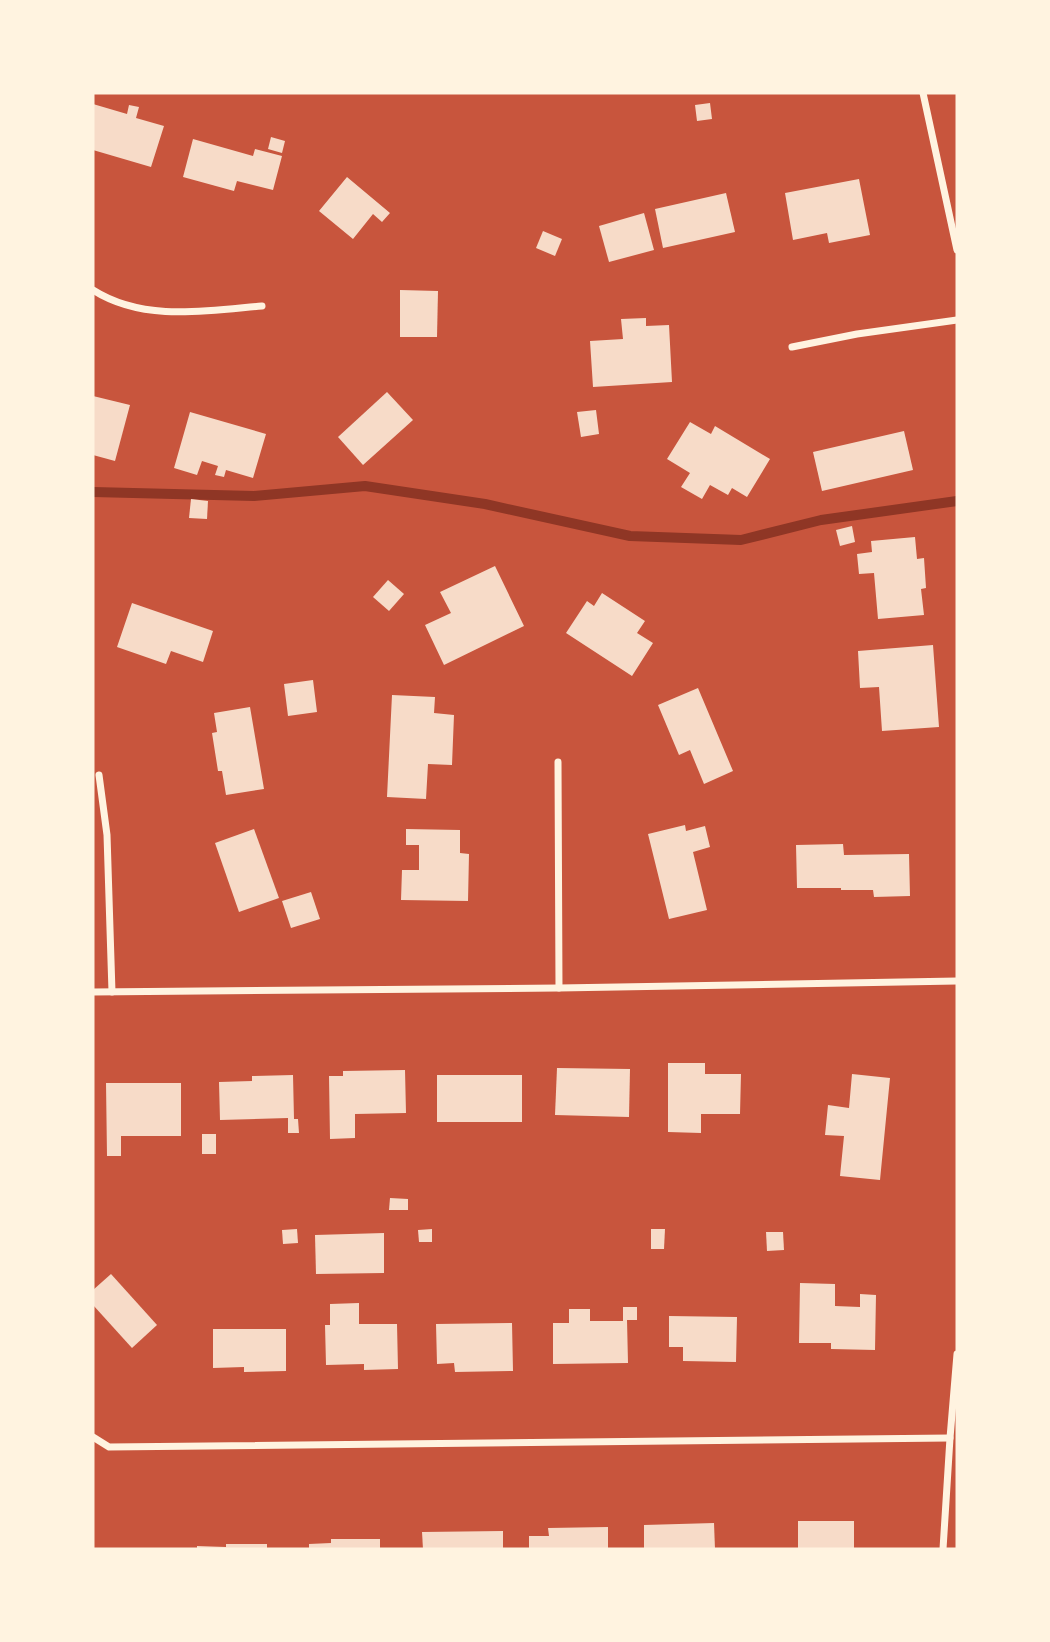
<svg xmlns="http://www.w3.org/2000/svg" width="1050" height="1642" font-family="'Alegreya Sans',sans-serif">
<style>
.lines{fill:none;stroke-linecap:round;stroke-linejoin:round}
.stream{stroke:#8f3625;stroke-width:10}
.building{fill:#f7dbc8}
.minor{stroke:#fff3e0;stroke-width:7}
</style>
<rect width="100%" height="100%" fill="#c8553d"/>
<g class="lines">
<path class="stream" d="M 93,492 L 254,496 L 365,486 L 485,504 L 630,536 L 741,540 L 821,520 L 957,501"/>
</g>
<g class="building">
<path d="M 710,103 L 712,119 L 697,121 L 695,105 Z"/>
<path d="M 93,104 L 127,114 L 129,105 L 139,107 L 136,118 L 164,126 L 151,167 L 93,150 Z"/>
<path d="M 271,137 L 285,141 L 282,153 L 268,149 Z"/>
<path d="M 193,139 L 253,156 L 255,149 L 282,156 L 273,190 L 237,181 L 234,191 L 183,177 Z"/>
<path d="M 347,177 L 390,213 L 382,222 L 373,214 L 353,239 L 319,211 Z"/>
<path d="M 859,179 L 870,235 L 829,243 L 827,233 L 793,240 L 785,193 Z"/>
<path d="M 726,193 L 735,232 L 663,248 L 655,209 Z"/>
<path d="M 644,213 L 654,250 L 609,262 L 599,226 Z"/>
<path d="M 543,231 L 562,239 L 555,256 L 536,248 Z"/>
<path d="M 400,290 L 438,291 L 437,337 L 400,337 Z"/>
<path d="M 646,318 L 646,326 L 669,325 L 672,382 L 593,387 L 590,341 L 623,339 L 621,319 Z"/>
<path d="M 387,392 L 413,420 L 363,465 L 338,437 Z"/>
<path d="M 93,396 L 130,405 L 115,461 L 93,455 Z"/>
<path d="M 596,410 L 599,434 L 581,437 L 577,412 Z"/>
<path d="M 190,412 L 266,434 L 253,478 L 226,470 L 224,477 L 215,475 L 218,466 L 202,461 L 197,475 L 174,468 Z"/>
<path d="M 690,422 L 711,434 L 715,426 L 770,459 L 747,497 L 732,488 L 728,495 L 710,485 L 702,499 L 681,487 L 690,473 L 667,459 Z"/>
<path d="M 904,431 L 913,470 L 822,491 L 813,452 Z"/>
<path d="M 191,499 L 208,501 L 207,519 L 189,518 Z"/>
<path d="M 852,526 L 855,542 L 840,546 L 836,530 Z"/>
<path d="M 915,537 L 917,559 L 924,558 L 926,588 L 921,589 L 924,615 L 878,619 L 874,573 L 859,574 L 857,554 L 872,552 L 871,541 Z"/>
<path d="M 495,566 L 524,626 L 444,665 L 425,625 L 451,613 L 440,592 Z"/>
<path d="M 388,580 L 404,594 L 389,611 L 373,597 Z"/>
<path d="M 602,593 L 645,621 L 637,633 L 653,643 L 632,676 L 566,633 L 587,601 L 594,606 Z"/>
<path d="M 132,603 L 213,631 L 203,662 L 171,651 L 166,664 L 117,647 Z"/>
<path d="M 933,645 L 939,727 L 882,731 L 879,687 L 860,688 L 858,651 Z"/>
<path d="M 313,680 L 317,712 L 288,716 L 284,684 Z"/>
<path d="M 698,688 L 733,771 L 704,784 L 690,750 L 679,755 L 658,705 Z"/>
<path d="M 392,695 L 435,697 L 434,713 L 454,715 L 452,765 L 428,764 L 426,799 L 387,797 Z"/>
<path d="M 250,707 L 264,789 L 226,795 L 222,771 L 218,771 L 212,733 L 217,732 L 214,713 Z"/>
<path d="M 685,825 L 686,831 L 705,826 L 710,847 L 693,852 L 707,910 L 669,919 L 648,834 Z"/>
<path d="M 254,829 L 279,898 L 239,912 L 215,843 Z"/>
<path d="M 406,829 L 460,830 L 460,853 L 469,854 L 468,901 L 401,900 L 402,870 L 419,870 L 419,845 L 406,845 Z"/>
<path d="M 843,844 L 844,855 L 909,854 L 910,896 L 874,897 L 873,890 L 841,890 L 841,888 L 797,888 L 796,845 Z"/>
<path d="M 311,892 L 320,919 L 291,928 L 282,901 Z"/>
<path d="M 668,1063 L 705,1063 L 705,1074 L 741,1074 L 740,1114 L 701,1114 L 701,1133 L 668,1132 Z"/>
<path d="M 557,1068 L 630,1069 L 629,1117 L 555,1115 Z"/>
<path d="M 405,1070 L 406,1113 L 355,1114 L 355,1138 L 330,1139 L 329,1076 L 343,1076 L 343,1071 Z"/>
<path d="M 852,1074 L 890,1078 L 880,1180 L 840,1176 L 844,1136 L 825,1135 L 828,1105 L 849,1108 Z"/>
<path d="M 293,1075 L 294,1119 L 298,1119 L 299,1133 L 288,1133 L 288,1118 L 220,1120 L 219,1082 L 252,1081 L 252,1076 Z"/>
<rect x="437" y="1075" width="85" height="47"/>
<path d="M 106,1083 L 181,1083 L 181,1136 L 121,1136 L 121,1156 L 107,1156 Z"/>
<rect x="202" y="1134" width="14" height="20"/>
<path d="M 390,1198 L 408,1199 L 408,1210 L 389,1210 Z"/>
<path d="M 297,1229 L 298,1243 L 283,1244 L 282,1230 Z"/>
<path d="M 432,1229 L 432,1242 L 419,1242 L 418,1230 Z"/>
<path d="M 651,1229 L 665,1229 L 664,1249 L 651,1249 Z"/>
<path d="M 766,1232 L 783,1232 L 784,1250 L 767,1251 Z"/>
<path d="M 384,1233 L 384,1273 L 316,1274 L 315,1235 Z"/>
<path d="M 111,1274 L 157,1325 L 132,1348 L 93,1305 L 93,1290 Z"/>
<path d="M 800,1283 L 835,1284 L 835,1306 L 860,1307 L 860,1294 L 876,1295 L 875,1350 L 831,1349 L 831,1343 L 799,1343 Z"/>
<path d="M 359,1303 L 359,1324 L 397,1324 L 398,1369 L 364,1370 L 364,1364 L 326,1365 L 325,1325 L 330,1325 L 330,1304 Z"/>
<path d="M 623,1307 L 637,1307 L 637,1320 L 627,1320 L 628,1363 L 553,1364 L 553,1323 L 569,1323 L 569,1309 L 590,1309 L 590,1321 L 623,1321 Z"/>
<path d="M 669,1316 L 737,1317 L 736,1362 L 683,1361 L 683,1347 L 669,1347 Z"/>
<path d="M 512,1323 L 513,1371 L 455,1372 L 454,1363 L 437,1364 L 436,1324 Z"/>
<path d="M 213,1329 L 286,1329 L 286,1371 L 244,1372 L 244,1367 L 213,1368 Z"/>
<rect x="798" y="1521" width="56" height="28"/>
<path d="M 714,1523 L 715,1549 L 644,1549 L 644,1525 Z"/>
<path d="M 608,1527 L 608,1549 L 529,1549 L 529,1536 L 549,1536 L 548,1528 Z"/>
<path d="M 503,1531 L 503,1549 L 423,1549 L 422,1532 Z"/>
<path d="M 331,1539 L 380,1539 L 380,1549 L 309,1549 L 309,1544 L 331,1543 Z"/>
<path d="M 226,1544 L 267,1544 L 267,1549 L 197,1549 L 197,1546 L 226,1547 Z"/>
</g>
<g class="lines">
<g class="minor">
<path d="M 923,93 L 957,250"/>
<path d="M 93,290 C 143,322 206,311 262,306"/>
<path d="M 792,347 L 857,334 L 957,320"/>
<path d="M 558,762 L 559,988"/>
<path d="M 99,775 L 107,835 L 112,992"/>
<path d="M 93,992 L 559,988 L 957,981"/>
<path d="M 93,1437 L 109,1447 L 950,1438"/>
<path d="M 943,1549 L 950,1438 L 957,1354"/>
</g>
</g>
<rect width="1050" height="1642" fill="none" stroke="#fff3e0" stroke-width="189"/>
</svg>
